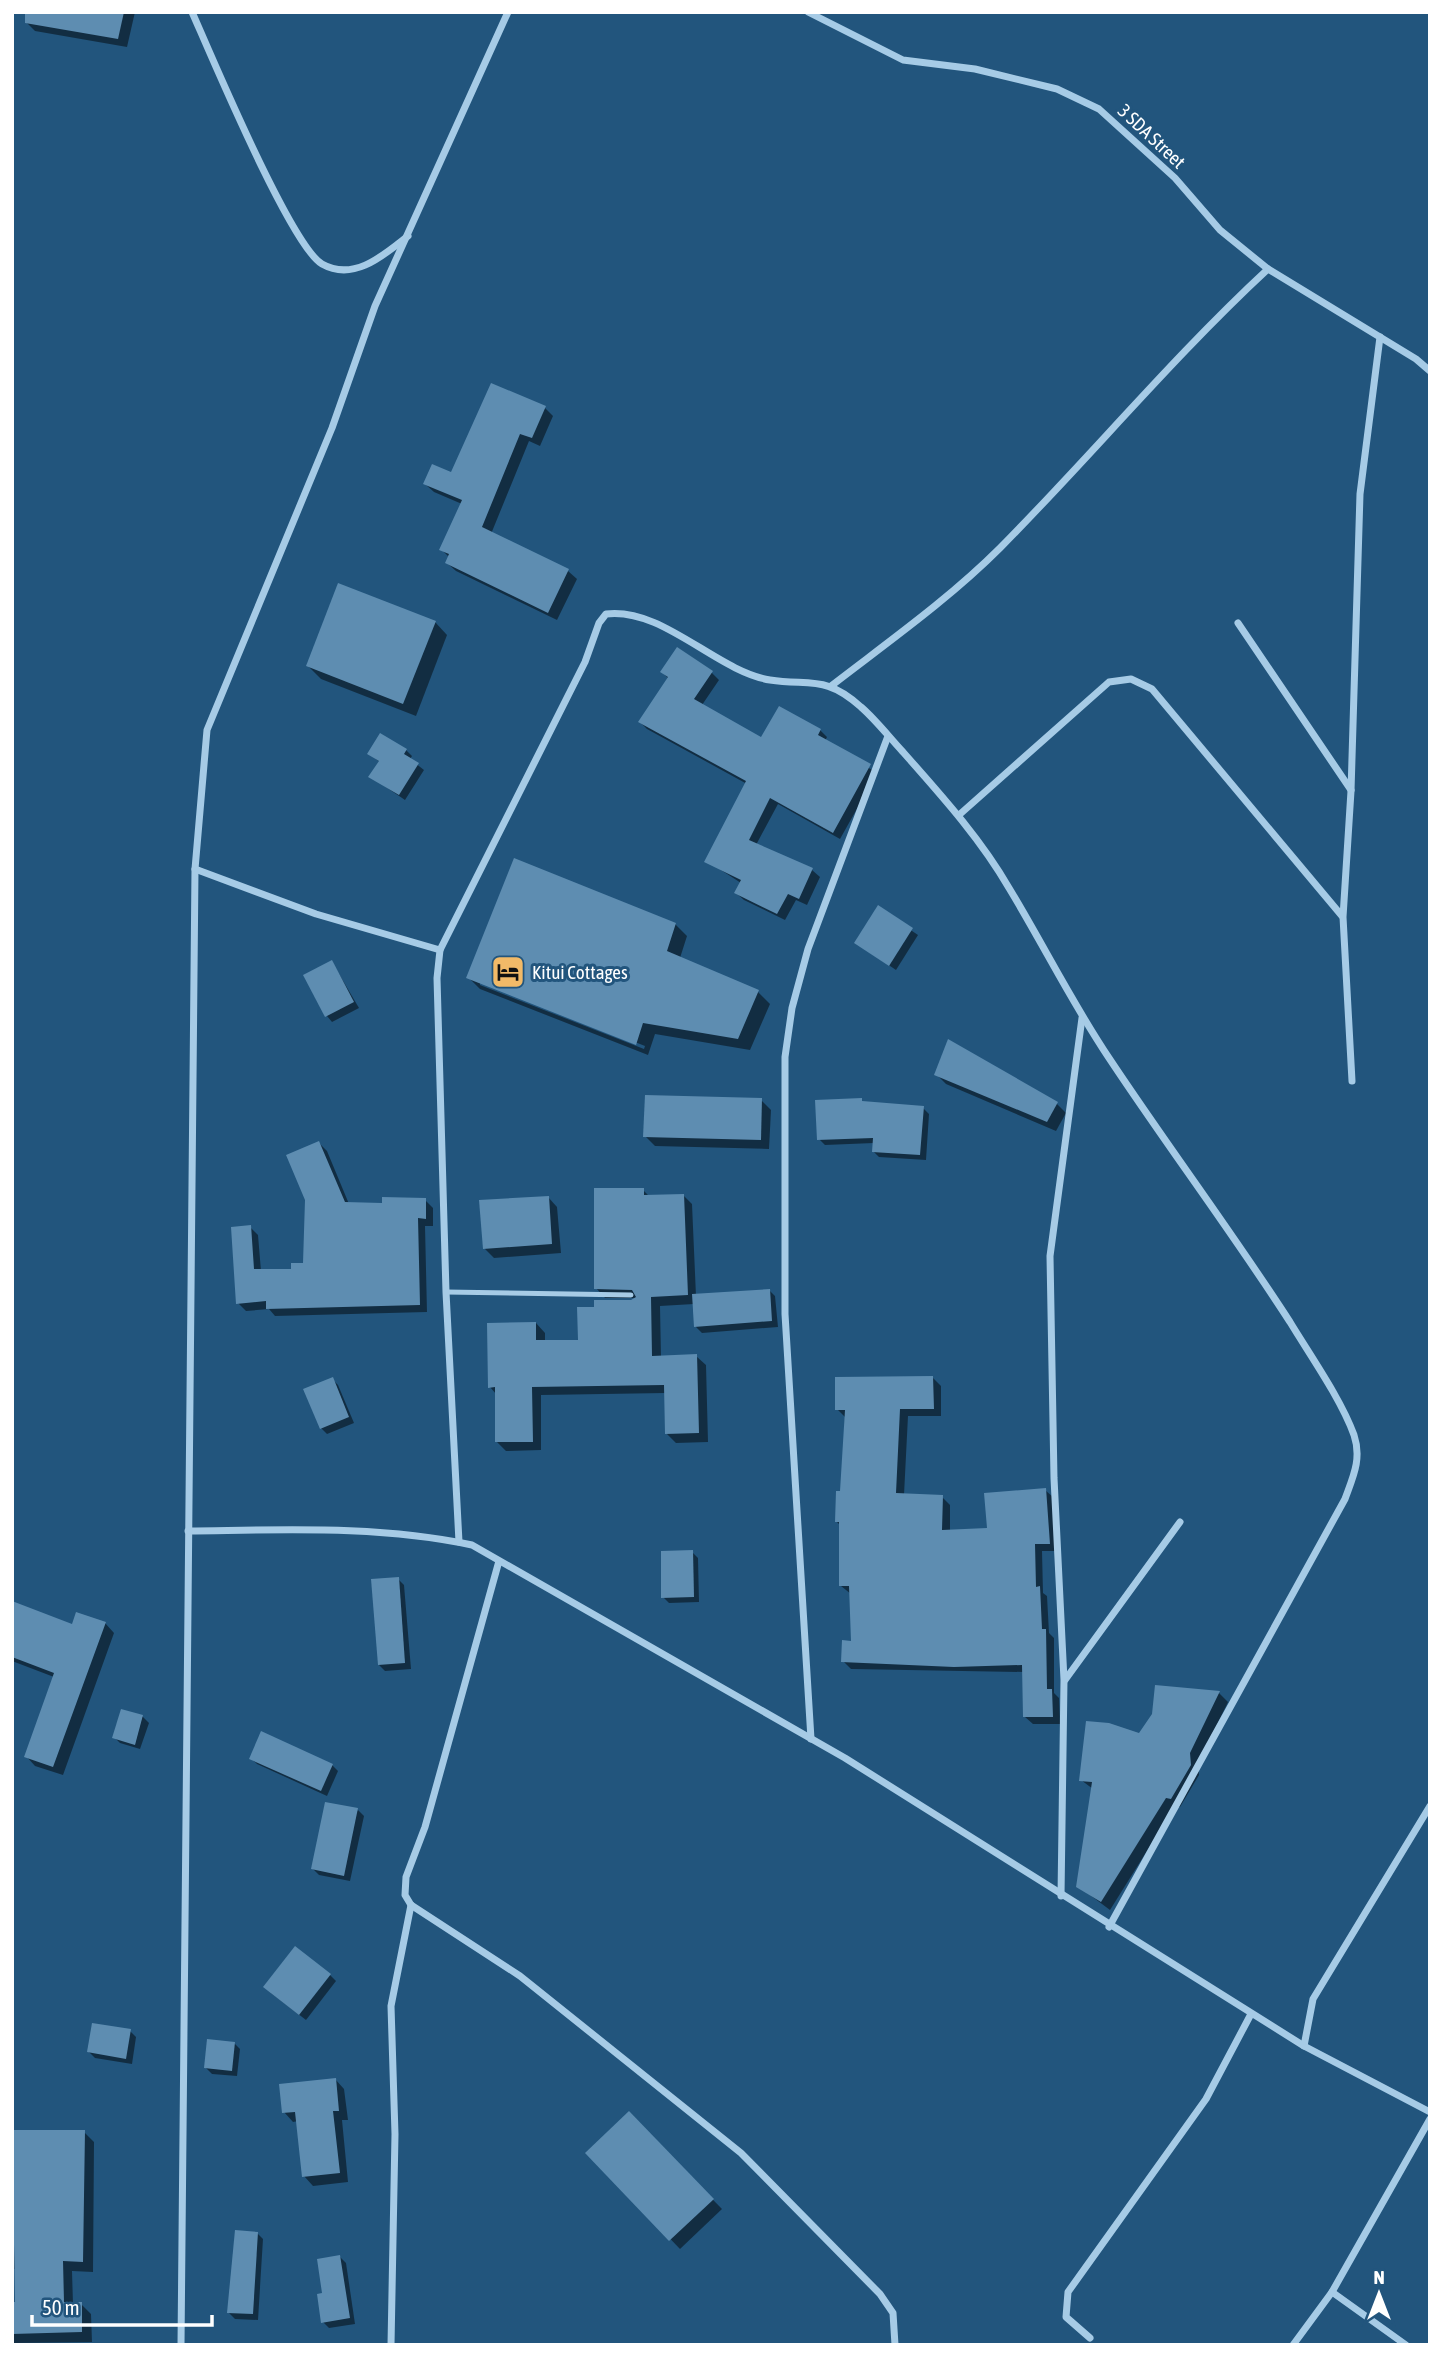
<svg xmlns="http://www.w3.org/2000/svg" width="1442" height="2357" font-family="'Asap Condensed',sans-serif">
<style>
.shadow{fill:#0007;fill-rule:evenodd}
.building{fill:#5e8db1}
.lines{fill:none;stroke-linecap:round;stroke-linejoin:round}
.service{stroke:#a6cbe6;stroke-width:5}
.minor{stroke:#a6cbe6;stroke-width:7}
.labels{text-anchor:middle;stroke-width:6;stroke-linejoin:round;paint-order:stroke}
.street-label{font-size:19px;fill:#fff;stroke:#22557d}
.poi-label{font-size:19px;fill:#fff;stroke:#22557d;text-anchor:start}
</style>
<rect width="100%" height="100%" fill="#22557d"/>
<g class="shadow">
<path d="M 28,12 L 135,12 L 127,47 L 35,31 L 26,22 Z"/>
<path d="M 545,408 L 553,416 L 540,446 L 529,441 L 491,534 L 568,571 L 577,579 L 557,620 L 456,571 L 447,563 L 450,558 L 441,549 L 462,504 L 434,492 L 425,484 L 452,474 Z"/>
<path d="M 435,622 L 447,635 L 416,716 L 321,679 L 308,666 Z"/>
<path d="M 662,672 L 712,673 L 719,680 L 702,705 L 762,740 L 820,730 L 827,737 L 825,741 L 877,773 L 840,839 L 778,804 L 756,845 L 812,870 L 820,877 L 807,905 L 796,900 L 785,920 L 744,900 L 736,893 L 741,883 L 707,861 L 747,784 L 647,729 L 640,722 L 669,679 Z"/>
<path d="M 406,750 L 412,756 L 410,759 L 424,770 L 405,800 L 371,777 L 380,762 L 369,754 Z"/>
<path d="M 878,908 L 918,935 L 896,970 L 856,943 Z"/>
<path d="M 675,924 L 687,936 L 680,958 L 758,992 L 770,1004 L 750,1050 L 655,1034 L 648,1055 L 480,989 L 468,977 ZM 480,981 L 645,1046 L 644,1049 L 480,985 Z"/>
<path d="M 332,962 L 359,1008 L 332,1022 L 327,1016 Z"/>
<path d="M 936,1074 L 1057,1104 L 1066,1113 L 1056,1131 L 946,1084 Z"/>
<path d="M 761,1100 L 771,1110 L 769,1149 L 655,1146 L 645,1136 Z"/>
<path d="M 864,1103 L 923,1108 L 929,1114 L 926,1160 L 879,1157 L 873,1151 L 874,1143 L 825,1145 L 819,1139 Z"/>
<path d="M 319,1143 L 327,1151 L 349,1204 L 384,1205 L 425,1200 L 433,1208 L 433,1226 L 425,1226 L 427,1312 L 275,1316 L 269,1309 L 246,1311 L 238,1303 L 250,1227 L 258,1235 L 261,1271 L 293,1271 L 305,1264 Z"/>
<path d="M 643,1190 L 650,1197 L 683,1195 L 692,1204 L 696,1296 L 769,1290 L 775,1296 L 778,1327 L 702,1333 L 696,1327 L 694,1304 L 660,1306 L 661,1357 L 696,1356 L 706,1365 L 708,1442 L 676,1443 L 667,1434 L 666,1393 L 541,1395 L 541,1450 L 506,1451 L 497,1442 L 496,1394 L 490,1387 L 536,1323 L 545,1333 L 545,1342 L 580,1342 L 596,1308 L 632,1302 L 636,1298 L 605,1298 L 596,1288 Z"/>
<path d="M 548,1197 L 557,1207 L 561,1253 L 494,1258 L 484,1248 Z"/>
<path d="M 933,1378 L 941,1386 L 941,1416 L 908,1416 L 904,1495 L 942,1497 L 950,1505 L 950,1532 L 989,1530 L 1045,1490 L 1053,1497 L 1057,1551 L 1042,1551 L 1043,1593 L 1047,1596 L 1049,1633 L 1054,1638 L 1054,1693 L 1059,1698 L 1060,1724 L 1033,1724 L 1025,1717 L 1024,1672 L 851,1669 L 843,1661 L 853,1642 L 851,1594 L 841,1586 L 841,1526 L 836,1521 L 842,1493 L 845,1417 L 837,1409 Z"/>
<path d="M 332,1379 L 338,1385 L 354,1423 L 327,1434 L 321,1428 Z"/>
<path d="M 692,1552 L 698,1558 L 699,1602 L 669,1603 L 663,1597 Z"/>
<path d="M 398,1579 L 404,1585 L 411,1669 L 385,1671 L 379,1665 Z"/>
<path d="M 12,1602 L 73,1626 L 105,1623 L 114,1633 L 63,1775 L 35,1766 L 26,1756 L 54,1677 L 12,1661 Z"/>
<path d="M 1219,1693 L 1228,1702 L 1198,1763 L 1199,1775 L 1180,1807 L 1175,1806 L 1110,1910 L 1078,1886 L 1093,1789 L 1081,1780 L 1139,1736 Z"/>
<path d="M 122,1711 L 143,1717 L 149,1723 L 140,1749 L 120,1743 L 114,1737 Z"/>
<path d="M 251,1758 L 332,1765 L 338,1771 L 327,1796 L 257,1764 Z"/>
<path d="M 358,1810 L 364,1816 L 350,1881 L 319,1875 L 313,1869 Z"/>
<path d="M 330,1975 L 336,1981 L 306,2020 L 271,1993 Z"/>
<path d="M 130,2031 L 136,2037 L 132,2064 L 95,2058 L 89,2052 Z"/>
<path d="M 234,2043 L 240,2049 L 237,2076 L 212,2074 L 206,2068 Z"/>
<path d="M 335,2079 L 344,2089 L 348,2120 L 342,2120 L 348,2182 L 313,2186 L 304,2176 L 298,2121 L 293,2122 L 284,2112 Z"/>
<path d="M 629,2114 L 722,2209 L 680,2249 L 588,2153 Z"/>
<path d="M 12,2132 L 84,2132 L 94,2142 L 93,2272 L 72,2271 L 73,2304 L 81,2304 L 91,2314 L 92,2342 L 12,2343 L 12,2304 L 17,2304 L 16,2269 L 12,2269 Z"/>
<path d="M 257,2233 L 263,2239 L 258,2320 L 235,2319 L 229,2313 Z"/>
<path d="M 340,2257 L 346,2263 L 355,2324 L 329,2328 L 323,2322 L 324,2295 Z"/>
</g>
<g class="building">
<path d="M 25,12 L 124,12 L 118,39 L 25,23 Z"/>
<path d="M 491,383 L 546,406 L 532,438 L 520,434 L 482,527 L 569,569 L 548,613 L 445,563 L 449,554 L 439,550 L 462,500 L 423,484 L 432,464 L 451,472 Z"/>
<path d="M 338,583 L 436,621 L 403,704 L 306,666 Z"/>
<path d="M 677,647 L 713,671 L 694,699 L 761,737 L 779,706 L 821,729 L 818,735 L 871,764 L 833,833 L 770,798 L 749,840 L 813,868 L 799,899 L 788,894 L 777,914 L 734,893 L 741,880 L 704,862 L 746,781 L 638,722 L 668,677 L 660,672 Z"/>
<path d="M 380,733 L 407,749 L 404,754 L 419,763 L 399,795 L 368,777 L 379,761 L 367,754 Z"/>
<path d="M 514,858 L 676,923 L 667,951 L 759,990 L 738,1039 L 643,1023 L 636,1045 L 466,978 Z"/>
<path d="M 878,905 L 913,928 L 889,966 L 854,943 Z"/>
<path d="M 332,960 L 354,1002 L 325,1017 L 303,975 Z"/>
<path d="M 948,1039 L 1058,1102 L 1047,1122 L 934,1075 Z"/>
<path d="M 645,1095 L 762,1098 L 761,1140 L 643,1137 Z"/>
<path d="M 862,1098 L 862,1101 L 924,1106 L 920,1155 L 872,1152 L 873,1138 L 817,1140 L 815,1100 Z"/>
<path d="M 319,1141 L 345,1202 L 382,1203 L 382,1197 L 426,1198 L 426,1219 L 418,1218 L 420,1305 L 266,1309 L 266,1301 L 236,1304 L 231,1227 L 251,1225 L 254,1269 L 291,1269 L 291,1263 L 303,1263 L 305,1200 L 286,1155 Z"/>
<path d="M 594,1188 L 644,1188 L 644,1195 L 684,1194 L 688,1295 L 651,1297 L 652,1356 L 697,1354 L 699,1433 L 665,1434 L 664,1385 L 532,1387 L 533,1442 L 495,1442 L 495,1387 L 488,1388 L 487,1323 L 536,1322 L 536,1340 L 578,1340 L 577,1307 L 594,1307 L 594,1300 L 631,1300 L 636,1297 L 632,1290 L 594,1289 Z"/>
<path d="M 549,1196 L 552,1244 L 483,1249 L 479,1200 Z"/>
<path d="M 770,1289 L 772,1321 L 694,1327 L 692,1294 Z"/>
<path d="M 933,1376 L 934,1409 L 900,1409 L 896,1493 L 943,1495 L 942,1530 L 987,1528 L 984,1493 L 1046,1488 L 1050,1544 L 1035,1544 L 1036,1587 L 1040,1586 L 1042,1629 L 1046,1629 L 1047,1689 L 1052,1689 L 1053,1717 L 1023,1717 L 1022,1665 L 954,1667 L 841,1662 L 842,1640 L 851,1641 L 849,1586 L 839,1586 L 839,1522 L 835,1522 L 836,1491 L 840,1491 L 845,1410 L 835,1410 L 835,1377 Z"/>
<path d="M 333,1377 L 349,1417 L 320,1429 L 303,1389 Z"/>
<path d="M 693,1550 L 694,1597 L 661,1598 L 661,1551 Z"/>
<path d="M 399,1577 L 405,1663 L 378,1665 L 371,1579 Z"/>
<path d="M 12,1601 L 72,1624 L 76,1612 L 106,1622 L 53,1767 L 24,1757 L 54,1673 L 12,1657 Z"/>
<path d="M 1155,1685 L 1220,1691 L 1190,1753 L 1191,1765 L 1171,1799 L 1166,1798 L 1101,1902 L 1076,1887 L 1092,1782 L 1079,1781 L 1086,1721 L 1109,1723 L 1139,1733 L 1152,1714 Z"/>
<path d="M 121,1709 L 143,1715 L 135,1745 L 112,1738 Z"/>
<path d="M 261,1731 L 333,1764 L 321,1791 L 249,1759 Z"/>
<path d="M 325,1802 L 358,1808 L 344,1876 L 311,1869 Z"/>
<path d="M 295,1946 L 331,1974 L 299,2015 L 263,1987 Z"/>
<path d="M 92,2023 L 131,2029 L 126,2059 L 87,2052 Z"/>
<path d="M 207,2039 L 235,2042 L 232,2071 L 204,2068 Z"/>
<path d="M 336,2078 L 339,2111 L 333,2111 L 340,2173 L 302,2177 L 295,2112 L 282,2113 L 279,2084 Z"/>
<path d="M 629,2111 L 714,2199 L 669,2241 L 585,2153 Z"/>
<path d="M 12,2130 L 85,2130 L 83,2262 L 63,2261 L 64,2302 L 82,2302 L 82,2332 L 12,2334 L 12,2302 L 15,2302 Z"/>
<path d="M 235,2230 L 258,2232 L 253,2314 L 227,2313 Z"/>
<path d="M 340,2255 L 350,2318 L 321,2323 L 317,2294 L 322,2293 L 317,2259 Z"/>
</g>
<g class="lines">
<path class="service" d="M 446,1292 L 631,1295"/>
<g class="minor">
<path d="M 192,12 C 211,55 291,246 322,264 C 354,282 384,255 408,236"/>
<path d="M 808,12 L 903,60 L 975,69 L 1057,89 L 1099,109 L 1175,178 L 1220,230 L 1268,269 L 1416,359 L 1430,371"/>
<path d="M 1238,623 L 1351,790"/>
<path d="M 831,686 C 888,642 949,599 1000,548 C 1091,456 1173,357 1268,269"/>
<path d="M 959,815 L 1109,682 L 1131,679 L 1152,689 L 1342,916"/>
<path d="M 195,869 L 316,914 L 440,950 L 437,978 L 446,1292 L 459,1542"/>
<path d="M 440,950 L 585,662 L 599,623 L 606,614 C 663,607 716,671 770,680 C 810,686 826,675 861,707 C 876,720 889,737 903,752 C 941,795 980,838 1009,888 C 1043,944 1072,1003 1109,1058 C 1168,1147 1232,1232 1290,1322 C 1310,1355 1341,1399 1354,1435 C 1362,1459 1353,1477 1345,1499 L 1109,1927"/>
<path d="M 1352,1081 L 1343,917 L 1351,791 L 1360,494 L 1380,337"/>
<path d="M 188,1531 C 283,1530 378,1525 472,1545 L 845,1758 L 1304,2046 L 1430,2112"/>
<path d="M 499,1561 L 425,1827 L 406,1877 L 405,1895 L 411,1905 L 520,1976 L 741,2153 L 880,2294 L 893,2313 L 895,2345"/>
<path d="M 1065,1680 L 1180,1522"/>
<path d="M 811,1739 L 785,1314 L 785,1057 L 792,1008 L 808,949 L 888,736"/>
<path d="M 1061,1896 L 1064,1680 L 1054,1478 L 1050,1256 L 1082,1018"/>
<path d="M 1304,2046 L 1313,1999 L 1430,1806"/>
<path d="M 1332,2292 L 1406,2345"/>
<path d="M 1090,2338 L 1066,2317 L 1068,2292 L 1206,2099 L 1251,2014"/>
<path d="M 181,2345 L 195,869 L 207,730 L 332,428 L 375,306 L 508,12"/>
<path d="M 391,2345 L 395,2134 L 391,2006 L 411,1905"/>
<path d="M 1293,2345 L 1332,2292 L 1430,2119"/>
</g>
</g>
<defs>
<symbol id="hotel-square" viewBox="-11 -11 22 22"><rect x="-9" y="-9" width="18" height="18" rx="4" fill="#f2ba68" stroke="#22557d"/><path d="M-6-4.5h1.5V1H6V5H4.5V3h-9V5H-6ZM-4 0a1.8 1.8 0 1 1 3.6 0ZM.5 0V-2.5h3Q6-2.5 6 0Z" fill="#111"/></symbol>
</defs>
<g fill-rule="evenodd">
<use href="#hotel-square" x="489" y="953" width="38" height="38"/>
</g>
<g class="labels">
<g class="street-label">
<text transform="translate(1152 136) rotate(43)" y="7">3 SDA Street</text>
</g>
<g class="poi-label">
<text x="532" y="979">Kitui Cottages</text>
</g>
</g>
<rect width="1442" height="2357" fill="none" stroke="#ffffff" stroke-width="28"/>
<g transform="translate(1379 2294)" stroke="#22557d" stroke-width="5" paint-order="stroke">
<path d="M0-5L12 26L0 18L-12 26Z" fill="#ffffff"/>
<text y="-10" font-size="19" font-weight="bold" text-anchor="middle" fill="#ffffff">N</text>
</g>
<path d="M32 2315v10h180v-10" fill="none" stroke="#ffffff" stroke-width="3.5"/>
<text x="42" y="2315" font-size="21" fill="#ffffff" stroke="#22557d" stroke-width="5" paint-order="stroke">50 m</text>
</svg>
